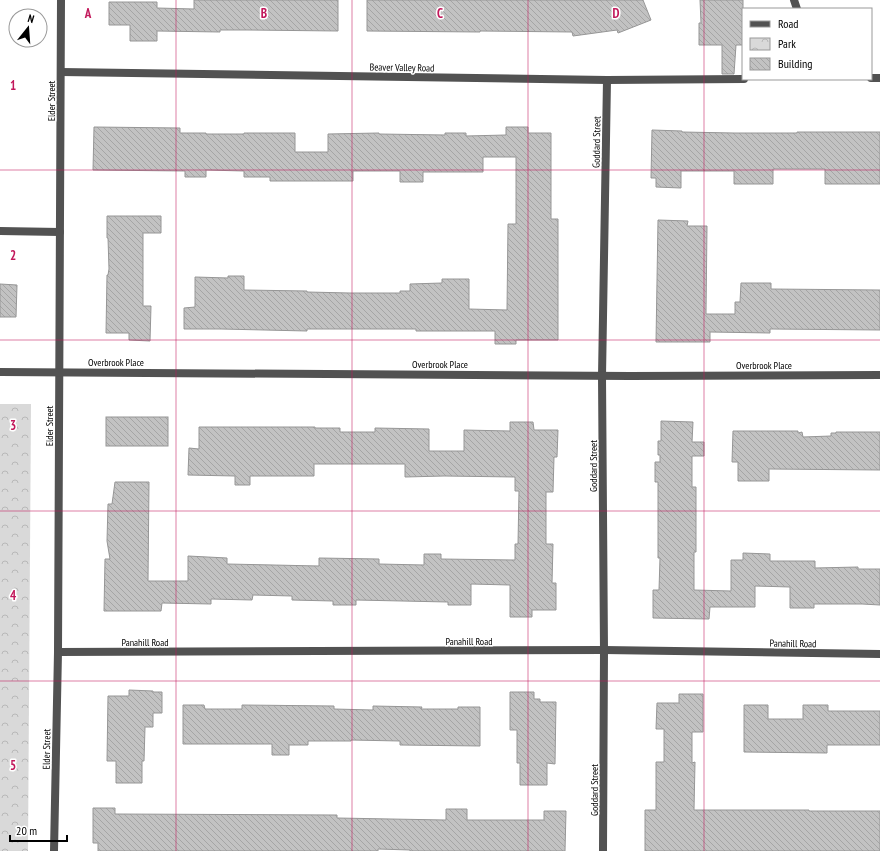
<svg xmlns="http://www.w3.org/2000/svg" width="880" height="851" font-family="'PT Sans Narrow',sans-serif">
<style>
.park{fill:url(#park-crowns)}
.building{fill:url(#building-back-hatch);stroke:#969696}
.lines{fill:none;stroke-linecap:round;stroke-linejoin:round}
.service{stroke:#525252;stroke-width:8}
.minor{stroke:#525252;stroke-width:8}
.tertiary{stroke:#525252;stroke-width:8}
.grid{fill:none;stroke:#c2185b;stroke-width:1;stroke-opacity:0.55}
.labels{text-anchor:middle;stroke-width:3;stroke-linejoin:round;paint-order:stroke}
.street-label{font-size:10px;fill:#000;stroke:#fff}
.grid-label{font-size:13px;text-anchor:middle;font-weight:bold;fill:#c2185b;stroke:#fff;stroke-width:3;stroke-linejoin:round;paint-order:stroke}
</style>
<defs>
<pattern id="park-crowns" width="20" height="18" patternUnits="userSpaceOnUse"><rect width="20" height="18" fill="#d9d9d9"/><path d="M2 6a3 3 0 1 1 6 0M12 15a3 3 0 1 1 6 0" fill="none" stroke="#b8b8b8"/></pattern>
<pattern id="building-back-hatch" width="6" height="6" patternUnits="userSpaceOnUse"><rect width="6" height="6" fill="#c2c2c2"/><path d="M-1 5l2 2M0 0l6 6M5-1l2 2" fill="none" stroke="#a5a5a5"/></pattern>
</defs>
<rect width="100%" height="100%" fill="#fff"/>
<path class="park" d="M 0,404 L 31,404 L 28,851 L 0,851 Z"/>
<g class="building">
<path d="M 194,0 L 338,0 L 338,31 L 247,30 L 220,30 L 220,32 L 157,31 L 157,41 L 130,41 L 130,25 L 109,25 L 109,2 L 157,2 L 157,8 L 194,9 Z"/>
<path d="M 367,0 L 643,0 L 651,20 L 618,33 L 617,30 L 573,36 L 572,32 L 480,31 L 480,32 L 367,31 Z"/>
<path d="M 700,0 L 743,0 L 743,45 L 736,45 L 734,74 L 722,74 L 722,45 L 699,45 L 699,23 L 701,23 Z"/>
<path d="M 94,127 L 180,128 L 180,133 L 206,133 L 206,134 L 244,134 L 244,133 L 295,133 L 295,152 L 328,152 L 328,134 L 379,133 L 379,134 L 445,135 L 445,133 L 466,133 L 466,136 L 506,135 L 506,127 L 528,127 L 528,133 L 551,133 L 551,219 L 558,219 L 558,340 L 516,340 L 516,344 L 495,344 L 495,331 L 416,331 L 416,329 L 307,329 L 307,331 L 221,329 L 184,329 L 184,308 L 195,307 L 195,277 L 228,278 L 228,276 L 244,276 L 244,290 L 307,291 L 307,292 L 350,293 L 400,293 L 400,291 L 410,291 L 410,284 L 442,283 L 442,279 L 469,279 L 469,309 L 507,310 L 508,224 L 516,224 L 516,157 L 483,157 L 483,172 L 423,172 L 423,182 L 400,182 L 400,171 L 353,171 L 353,181 L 270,181 L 270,177 L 244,177 L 244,171 L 206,170 L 206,177 L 185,177 L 185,171 L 93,170 Z"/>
<path d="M 652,130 L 682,131 L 682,132 L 734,133 L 797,133 L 797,132 L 880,132 L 880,184 L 825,184 L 825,169 L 773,169 L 773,184 L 734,184 L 734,171 L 681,171 L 681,188 L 656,187 L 656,178 L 651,178 Z"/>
<path d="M 107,216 L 161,216 L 161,233 L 143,233 L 143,306 L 151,306 L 150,341 L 129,340 L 129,333 L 106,333 L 107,275 L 108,275 L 109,269 L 108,238 L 107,238 Z"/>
<path d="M 658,220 L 688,221 L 687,226 L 707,226 L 706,314 L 735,314 L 735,302 L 740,302 L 741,283 L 771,283 L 771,289 L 880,290 L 880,330 L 770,329 L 770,333 L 710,332 L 710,342 L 656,342 Z"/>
<path d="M 0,284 L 17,285 L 16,317 L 0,317 Z"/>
<rect x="106" y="417" width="62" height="29"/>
<path d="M 661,421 L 693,422 L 692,442 L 704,442 L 704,456 L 692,456 L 692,487 L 696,487 L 696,552 L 694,552 L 694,590 L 731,591 L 731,560 L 743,560 L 743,553 L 770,554 L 770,561 L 815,561 L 815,568 L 858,567 L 858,569 L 880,569 L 880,605 L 862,604 L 814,604 L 814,608 L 790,608 L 790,587 L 755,586 L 755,607 L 710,607 L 709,619 L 653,618 L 653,590 L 659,590 L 660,558 L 658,558 L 658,482 L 655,482 L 655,462 L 660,462 L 660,455 L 658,455 L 658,441 L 661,441 Z"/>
<path d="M 510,422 L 533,422 L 534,430 L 558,430 L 557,457 L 554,457 L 553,492 L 546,492 L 546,544 L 553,544 L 552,583 L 556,583 L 556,610 L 532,610 L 532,617 L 510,617 L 510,585 L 471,584 L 471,605 L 448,605 L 448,602 L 356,600 L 356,605 L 333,605 L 333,601 L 292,600 L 292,596 L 253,595 L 252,600 L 211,599 L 211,604 L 162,603 L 161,611 L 104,611 L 105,559 L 110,559 L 107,541 L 108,504 L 112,504 L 115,482 L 149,482 L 148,581 L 188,581 L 188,556 L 227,558 L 227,564 L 319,566 L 319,558 L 379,559 L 379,564 L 424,565 L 424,554 L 441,554 L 441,559 L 515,560 L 515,544 L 518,544 L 519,491 L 515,491 L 515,477 L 444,476 L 405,477 L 405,464 L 314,464 L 314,476 L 250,476 L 250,485 L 235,485 L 235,476 L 188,475 L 189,448 L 199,449 L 199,427 L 315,427 L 315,428 L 340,428 L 340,432 L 375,432 L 375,428 L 429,429 L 429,451 L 464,451 L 464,430 L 510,431 Z"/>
<path d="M 733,431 L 798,431 L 798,433 L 802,432 L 803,437 L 831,436 L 831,433 L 836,433 L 836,432 L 880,432 L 880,470 L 769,469 L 769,481 L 738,481 L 738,462 L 732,462 Z"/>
<path d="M 129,690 L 153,691 L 153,692 L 162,692 L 162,713 L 153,713 L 153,727 L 145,727 L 144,761 L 142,761 L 142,783 L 116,783 L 116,761 L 107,761 L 108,696 L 129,696 Z"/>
<path d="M 510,692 L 534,692 L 534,699 L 540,699 L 540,702 L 556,702 L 555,764 L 547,763 L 547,785 L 520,785 L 520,763 L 517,763 L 517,730 L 510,730 Z"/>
<path d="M 679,694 L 703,694 L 703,732 L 692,732 L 692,763 L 695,762 L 694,810 L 809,810 L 809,811 L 880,811 L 880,851 L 645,851 L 645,810 L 656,810 L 656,762 L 664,762 L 664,729 L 656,729 L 657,703 L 679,703 Z"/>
<path d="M 183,705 L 204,705 L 205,709 L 242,709 L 242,705 L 334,706 L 334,709 L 373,710 L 373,706 L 422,707 L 421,709 L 458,709 L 458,707 L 480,707 L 480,746 L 400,745 L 400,741 L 351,740 L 351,741 L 308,741 L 308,745 L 289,745 L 289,755 L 272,755 L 272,744 L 183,744 Z"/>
<path d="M 744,705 L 768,705 L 768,719 L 803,719 L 803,705 L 828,705 L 828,711 L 880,711 L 880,745 L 827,745 L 827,753 L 744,752 Z"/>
<path d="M 93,808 L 115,808 L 115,814 L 337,815 L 337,818 L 445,820 L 446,820 L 446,809 L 467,809 L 467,820 L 544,820 L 544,811 L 566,811 L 565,851 L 410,851 L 410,850 L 378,849 L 378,851 L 98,851 L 98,843 L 93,843 Z"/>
</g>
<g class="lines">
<path class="service" d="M 0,231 L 60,232"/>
<g class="minor">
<path d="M 794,0 L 797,9"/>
<path d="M 61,72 L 607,80 L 744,79"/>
<path d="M 871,78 L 880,78"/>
<path d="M 58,652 L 604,650 L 880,654"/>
<path d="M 54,851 L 58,652 L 61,0"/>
<path d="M 603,851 L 604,650 L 602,376 L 607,80"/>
</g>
<path class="tertiary" d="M 0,372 L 630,376 L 880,375"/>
</g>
<path class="grid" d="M 176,0 L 176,851M 352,0 L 352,851M 528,0 L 528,851M 704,0 L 704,851M 0,170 L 880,170M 0,340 L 880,340M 0,511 L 880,511M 0,681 L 880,681"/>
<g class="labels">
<g class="street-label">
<text transform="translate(402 67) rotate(1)" y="4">Beaver Valley Road</text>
<text transform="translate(51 101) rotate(-90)" y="4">Elder Street</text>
<text transform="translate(596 142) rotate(-89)" y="4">Goddard Street</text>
<text x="116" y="366">Overbrook Place</text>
<text x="440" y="368">Overbrook Place</text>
<text x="764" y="369">Overbrook Place</text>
<text transform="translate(49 426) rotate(-90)" y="4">Elder Street</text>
<text transform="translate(593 466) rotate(-90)" y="4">Goddard Street</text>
<text x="469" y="645">Panahill Road</text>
<text x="145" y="646">Panahill Road</text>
<text transform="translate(793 643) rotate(1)" y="4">Panahill Road</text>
<text transform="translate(46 749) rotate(-89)" y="4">Elder Street</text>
<text transform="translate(594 790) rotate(-90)" y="4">Goddard Street</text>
</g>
</g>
<g class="grid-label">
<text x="88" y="18">A</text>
<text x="264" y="18">B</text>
<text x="440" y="18">C</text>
<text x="616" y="18">D</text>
<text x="13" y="90">1</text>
<text x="13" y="260">2</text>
<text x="13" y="430">3</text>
<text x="13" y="600">4</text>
<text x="13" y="770">5</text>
</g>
<rect x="742" y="8" width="130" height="72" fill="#ffffff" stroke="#999999"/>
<rect x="750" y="21" width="20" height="6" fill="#525252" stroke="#999999"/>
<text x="778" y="28" font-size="12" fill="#000000">Road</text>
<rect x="750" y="38" width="20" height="12" fill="url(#park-crowns)" stroke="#999999"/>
<text x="778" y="48" font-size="12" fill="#000000">Park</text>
<rect x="750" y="58" width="20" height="12" fill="url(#building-back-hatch)" stroke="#999999"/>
<text x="778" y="68" font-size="12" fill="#000000">Building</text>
<g transform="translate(28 28) rotate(17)"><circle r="19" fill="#ffffff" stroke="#999999"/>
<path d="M0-3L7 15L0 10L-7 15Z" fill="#000000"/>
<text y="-6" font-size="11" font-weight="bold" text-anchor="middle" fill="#000000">N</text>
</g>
<path d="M10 835v6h57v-6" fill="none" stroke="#000000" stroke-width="2"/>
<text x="16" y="835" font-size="12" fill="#000000" stroke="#ffffff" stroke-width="3" paint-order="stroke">20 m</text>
</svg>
